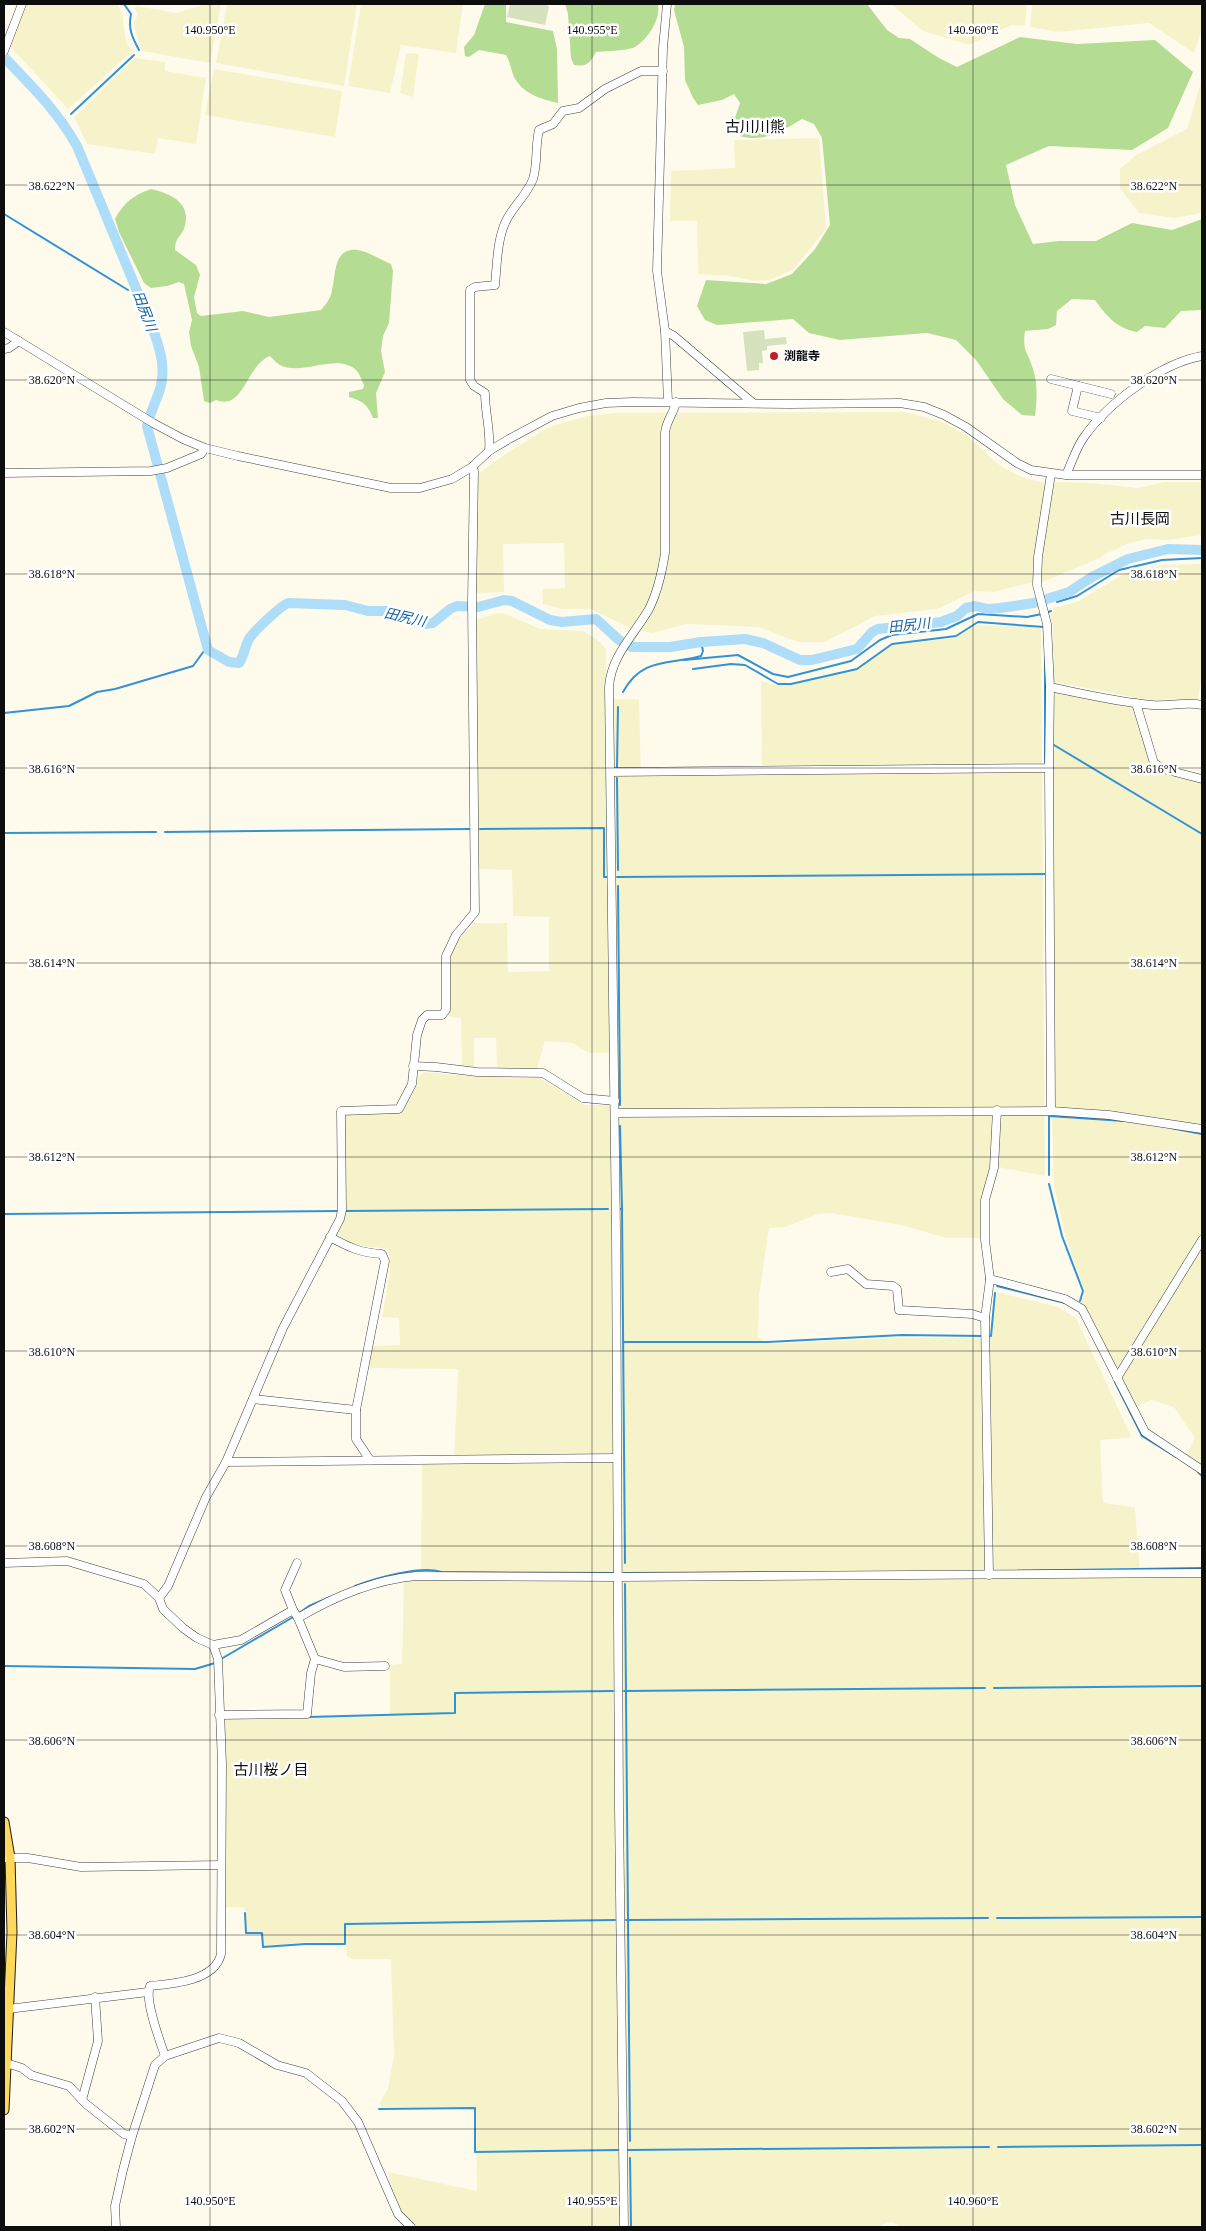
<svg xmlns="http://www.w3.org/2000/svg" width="1206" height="2231" font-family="'Times New Roman','Noto Sans JP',serif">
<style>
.farmland{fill:#f6f3cb}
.forest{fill:#b4dd93}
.cemetery{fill:#d6e2bd}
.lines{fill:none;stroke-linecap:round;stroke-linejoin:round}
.stream{stroke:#3292d4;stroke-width:2}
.river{stroke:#aeddf9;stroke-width:10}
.minor-casing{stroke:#404040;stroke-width:9}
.major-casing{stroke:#1e1e1e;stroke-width:11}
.minor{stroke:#fff;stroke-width:8}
.major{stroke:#ffd85c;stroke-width:9}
.ticks{fill:none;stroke:#0d0d0d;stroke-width:1;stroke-opacity:0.45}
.poi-dot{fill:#c31e25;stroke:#fff;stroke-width:2}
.labels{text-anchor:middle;stroke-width:5;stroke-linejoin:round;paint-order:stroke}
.poi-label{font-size:12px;font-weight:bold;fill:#0d0d0d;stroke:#fff;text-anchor:start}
.water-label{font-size:14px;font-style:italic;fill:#1063a4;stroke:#fff}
.quarter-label{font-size:15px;fill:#0d0d0d;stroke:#fff}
.ticks-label{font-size:12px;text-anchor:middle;fill:#0d0d0d;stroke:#fff;stroke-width:5;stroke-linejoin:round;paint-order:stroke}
</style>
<rect width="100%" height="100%" fill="#fffbec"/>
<g class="farmland">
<path d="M 26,4 L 117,4 L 122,13 L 126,42 L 132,51 L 68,109 L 10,46 Z"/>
<path d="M 206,4 L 221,4 L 210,63 L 142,51 L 133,24 L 138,14 L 134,8 L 137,6 L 176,13 Z"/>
<path d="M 227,4 L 357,4 L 344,86 L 216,63 Z"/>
<path d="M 361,4 L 463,4 L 456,53 L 401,45 L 390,93 L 348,86 Z"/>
<path d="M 891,4 L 1027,4 L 1025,26 L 1011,25 L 969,45 L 923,31 Z"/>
<path d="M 1032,4 L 1202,4 L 1202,29 L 1194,53 L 1149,23 L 1058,32 L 1030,27 Z"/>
<path d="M 406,53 L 419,54 L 413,97 L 400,93 Z"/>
<path d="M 135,58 L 165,62 L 165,71 L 206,78 L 196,144 L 158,138 L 155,154 L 87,144 L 74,117 Z"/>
<path d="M 214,69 L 342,91 L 335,137 L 205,115 Z"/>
<path d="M 1202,79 L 1202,213 L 1174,218 L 1139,213 L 1120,188 L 1120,169 L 1136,155 L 1187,129 Z"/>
<path d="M 819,138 L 826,229 L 793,270 L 769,280 L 755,281 L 730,276 L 698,274 L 697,221 L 670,221 L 671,171 L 735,168 L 734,140 Z"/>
<path d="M 905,412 L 943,422 L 966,435 L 998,464 L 1011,472 L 1024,478 L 1045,483 L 1033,582 L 993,592 L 975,591 L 937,609 L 875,616 L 825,642 L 800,642 L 789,639 L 759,627 L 687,624 L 652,633 L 626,626 L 591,609 L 562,609 L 543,604 L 542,589 L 565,588 L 564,543 L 503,544 L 504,592 L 478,593 L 474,588 L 475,515 L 478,514 L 478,474 L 507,453 L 549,427 L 587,416 L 617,413 Z"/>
<path d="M 1055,482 L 1093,483 L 1138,488 L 1164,482 L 1202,482 L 1202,535 L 1167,540 L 1146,539 L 1130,543 L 1105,554 L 1100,558 L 1040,583 L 1047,509 Z"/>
<path d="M 1202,564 L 1202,673 L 1198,699 L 1149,700 L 1054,682 L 1053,626 L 1050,614 L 1054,612 L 1053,608 L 1077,602 L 1125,573 L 1161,565 Z"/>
<path d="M 498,613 L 506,614 L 540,629 L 583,631 L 599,641 L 606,649 L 606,699 L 639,699 L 641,774 L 762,773 L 761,681 L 775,685 L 791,685 L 851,671 L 892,645 L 952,638 L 977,625 L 1041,628 L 1045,1176 L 998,1167 L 991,1167 L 983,1193 L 982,1238 L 946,1238 L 905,1226 L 832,1213 L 818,1214 L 785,1227 L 769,1228 L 759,1296 L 758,1336 L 766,1344 L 893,1338 L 990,1338 L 997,1292 L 1058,1307 L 1076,1318 L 1131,1436 L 1128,1438 L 1100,1440 L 1103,1503 L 1135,1507 L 1140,1576 L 1202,1576 L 1202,2227 L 899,2227 L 895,2223 L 890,2222 L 876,2227 L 416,2227 L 401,2213 L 392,2190 L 388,2172 L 477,2191 L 476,2107 L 381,2107 L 380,2103 L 388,2088 L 394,2056 L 391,1959 L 351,1959 L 347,1956 L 346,1943 L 306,1942 L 263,1946 L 263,1932 L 246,1932 L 246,1912 L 243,1907 L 223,1907 L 223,1718 L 390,1715 L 390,1665 L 402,1664 L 404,1578 L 421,1577 L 422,1462 L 454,1462 L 458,1369 L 371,1368 L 368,1367 L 372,1346 L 400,1345 L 399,1318 L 382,1317 L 390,1272 L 389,1249 L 355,1245 L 335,1233 L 345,1218 L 342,1114 L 402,1113 L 417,1085 L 417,1078 L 424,1072 L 468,1076 L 539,1078 L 585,1105 L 618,1105 L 618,1053 L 589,1053 L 573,1043 L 545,1041 L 537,1069 L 499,1069 L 497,1066 L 496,1038 L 474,1038 L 474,1070 L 462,1068 L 461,1018 L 449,1017 L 450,957 L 457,942 L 474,923 L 507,923 L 508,972 L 549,971 L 549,917 L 513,916 L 512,870 L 479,869 L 476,620 Z"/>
<path d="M 1055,693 L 1133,707 L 1154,769 L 1202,782 L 1202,1466 L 1187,1455 L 1195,1438 L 1174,1407 L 1151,1400 L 1135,1408 L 1086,1308 L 1081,1303 L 1085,1295 L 1084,1290 L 1065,1234 L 1054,1186 L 1052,1116 L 1052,757 Z"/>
</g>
<g class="forest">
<path d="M 485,4 L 506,4 L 506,22 L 553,31 L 557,49 L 558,103 C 541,99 523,94 514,77 C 511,70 510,62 506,55 L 479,50 L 469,57 L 465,56 L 464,47 L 474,35 Z"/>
<path d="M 565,4 L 658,4 C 661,19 648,39 635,47 C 628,51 605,51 596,52 C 590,63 587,67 574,65 L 571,58 L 568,14 Z"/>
<path d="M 675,4 L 867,4 L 887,30 L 899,38 L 910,39 L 939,58 L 957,67 L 1020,37 L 1077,44 L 1155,40 L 1193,72 L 1168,128 L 1132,150 L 1049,146 L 1006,165 L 1015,205 L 1033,244 L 1059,241 L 1096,241 L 1132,223 L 1172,230 L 1202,219 L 1202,310 L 1181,311 L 1165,328 L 1145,326 L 1137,332 C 1118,329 1106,316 1095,300 L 1072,299 L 1057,311 L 1056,325 L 1048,329 L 1025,331 C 1022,352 1028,351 1033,369 C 1038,384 1037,400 1035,416 L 1022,415 L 1003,399 L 976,360 L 956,340 L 927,333 L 840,340 L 809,333 L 793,319 L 717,325 L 705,320 L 697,306 L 706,280 L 766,284 L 792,274 L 815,249 L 830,225 L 822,138 L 814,124 L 802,119 C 782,131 764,143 740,136 L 734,121 L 740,103 L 734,94 L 722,100 L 698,105 L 693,98 L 685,80 L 684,47 L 674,10 Z"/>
<path d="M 151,189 C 169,193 191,202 185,225 C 183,236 175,236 175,250 L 196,265 L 200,275 L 194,297 L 197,313 L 201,316 L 243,311 L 269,317 L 321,310 C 326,304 331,298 332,290 C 336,274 333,247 358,250 C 369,252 381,260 391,264 L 393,271 L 389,323 L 383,336 L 381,351 L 385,372 L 376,393 L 378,418 L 373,418 C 368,405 363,401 349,397 L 349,392 L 363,389 L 364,385 C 362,381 360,375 357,371 C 339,352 305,375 282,366 C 277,364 273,359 270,356 C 246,365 244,411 216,400 L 210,403 L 204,401 L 199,367 L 191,346 L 189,332 L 192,320 L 184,284 L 179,282 L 167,286 L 151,288 L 144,283 L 119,232 L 115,219 C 124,202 134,195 151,189 Z"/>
</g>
<g class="cemetery">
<path d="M 510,4 L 546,4 L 549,7 L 545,25 L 507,17 Z"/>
<path d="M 764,330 L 765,339 L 786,337 L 787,344 L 767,346 L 767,350 L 762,351 L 763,363 L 759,363 L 759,370 L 747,371 L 743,332 Z"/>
</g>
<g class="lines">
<g class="stream">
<path d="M 124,4 L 131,14 C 128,29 132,37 139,50"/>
<path d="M 71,114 L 134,55"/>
<path d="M 63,121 L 64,121"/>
<path d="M 4,214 L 128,290"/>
<path d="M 132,289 L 136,287"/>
<path d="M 1057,602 L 1077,596 L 1119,570 L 1162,560 L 1202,558"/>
<path d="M 1048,612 L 1051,611"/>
<path d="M 1045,652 L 1045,762"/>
<path d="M 684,660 L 738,655 L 773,674 L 788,677 L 851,661 L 880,640 L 892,635 L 946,629 L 978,614 L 1027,617 L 1042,614"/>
<path d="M 693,669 L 731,664 L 745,665 L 778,684 L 791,684 L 857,669 L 892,644 L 956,636 L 978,622 L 1044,627"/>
<path d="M 623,692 C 642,657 669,665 701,656 L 703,651 L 701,642"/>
<path d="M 4,713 L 69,706 L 97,692 L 115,689 L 193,666 L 204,651 L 208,650"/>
<path d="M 1054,745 L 1202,834"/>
<path d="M 617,767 L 618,707"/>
<path d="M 617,778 L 618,870"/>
<path d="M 480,829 L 604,828 L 604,877 L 607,877"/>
<path d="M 165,832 L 470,829"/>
<path d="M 4,833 L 156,832"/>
<path d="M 617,877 L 1047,874"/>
<path d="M 618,886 L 620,1105"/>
<path d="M 620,1126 L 622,1209"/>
<path d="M 1171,1128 L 1202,1134"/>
<path d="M 1049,1175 L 1049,1116 L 1124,1121"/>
<path d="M 1049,1184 L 1062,1236 L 1083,1291 L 1080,1301"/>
<path d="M 620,1209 L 622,1209 L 625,1563"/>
<path d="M 344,1211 L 608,1209"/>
<path d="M 4,1214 L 339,1211"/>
<path d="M 997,1286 L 1065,1303"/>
<path d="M 988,1336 L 991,1336 L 995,1293"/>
<path d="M 623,1342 L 768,1342 L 902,1335 L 983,1336"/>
<path d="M 1115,1382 L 1142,1436 L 1176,1457"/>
<path d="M 1198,1472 L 1202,1476"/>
<path d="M 965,1571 L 987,1571"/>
<path d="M 992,1571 L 1202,1568"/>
<path d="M 624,1573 L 847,1572"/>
<path d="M 625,1584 L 630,2141"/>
<path d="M 355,1586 C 375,1578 422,1565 441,1572 L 613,1573"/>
<path d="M 299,1613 L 309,1606 L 330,1597"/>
<path d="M 221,1659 L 295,1616"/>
<path d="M 4,1666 L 195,1669 L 215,1663"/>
<path d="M 994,1688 L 1202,1686"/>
<path d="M 624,1691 L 985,1688"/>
<path d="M 308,1717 L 455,1713 L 455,1693 L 613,1691"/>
<path d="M 245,1913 L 246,1933 L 262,1933 L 263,1947 L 305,1944 L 345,1944 L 345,1924 L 615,1920"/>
<path d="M 997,1918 L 1202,1917"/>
<path d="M 626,1920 L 988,1918"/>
<path d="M 379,2109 L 475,2108 L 475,2152 L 618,2150"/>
<path d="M 998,2147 L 1202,2145"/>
<path d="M 628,2150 L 989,2147"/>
<path d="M 630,2158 L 631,2227"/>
</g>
<path class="river" d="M 4,57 C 32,87 56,109 77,146 L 152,327 C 160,348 167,370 159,392 C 155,403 150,414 147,426 L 208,650 L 229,662 L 239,663 C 244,656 244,649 248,641 C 251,633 281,606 288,603 L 345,605 L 368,611 L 392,611 L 425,624 L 433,623 L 450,609 L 457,606 L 478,607 L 504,600 L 512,601 L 550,620 L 562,622 L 596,619 L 619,640 L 631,647 L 670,647 L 701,642 L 745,639 L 763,643 L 800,660 L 812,660 L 857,649 L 872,632 L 878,629 L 941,622 L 957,616 L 966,608 L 975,606 L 988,609 L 1000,608 L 1034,603 L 1069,592 L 1092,577 L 1128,559 L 1168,549 L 1202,550"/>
<defs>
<g id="minor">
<path d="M 667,4 L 663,48 L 657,271 L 665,331 L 668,402"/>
<path d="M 4,51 L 22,4"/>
<path d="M 665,331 L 674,336 L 753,403"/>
<path d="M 4,332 L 153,423 L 183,439 L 205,448 L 238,456 L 391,488 L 420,488 L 452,479 L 472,467 L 489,451 L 509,439 L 552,416 L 579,408 L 606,403 L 633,402 L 790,404 L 900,403 L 924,407 L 944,415 L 966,427 L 1017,463 L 1031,470 L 1066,475 L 1202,475"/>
<path d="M 4,349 L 9,348 L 19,341"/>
<path d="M 1051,379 L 1111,394"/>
<path d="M 1078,386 L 1072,411 L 1101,418"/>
<path d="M 489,451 C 491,432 485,413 485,393 L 474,386 L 470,380 L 470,290 L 475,287 L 495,285 C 497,265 497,239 506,221 C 513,206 527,195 533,179 C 538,163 535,146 539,130 L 553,124 L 563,111 L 579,108 L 605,89 L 641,71 L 663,71"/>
<path d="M 4,473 L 151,471 L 167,468 L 201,454 L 205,448"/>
<path d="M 1066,475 C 1072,462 1076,448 1084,437 C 1108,403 1161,363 1202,356"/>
<path d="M 1050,687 C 1084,694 1118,702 1152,705 C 1169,707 1185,701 1202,705"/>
<path d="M 1136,703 L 1154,763 L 1163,769 L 1202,779"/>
<path d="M 1049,768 L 1051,1111"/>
<path d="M 611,772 L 1049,768 L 1050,687 L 1047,624 L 1037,585 L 1038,557 L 1051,474"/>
<path d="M 413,1066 L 436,1067 L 477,1072 L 543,1073 L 583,1098 L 615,1101"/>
<path d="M 615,1113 L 1051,1111 L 1109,1115 L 1202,1129"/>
<path d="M 330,1237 C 348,1247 361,1253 382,1254 L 385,1261 L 356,1410 L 356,1439 L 370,1460"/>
<path d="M 831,1272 L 848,1269 L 866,1284 L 893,1286 L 897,1289 L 899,1310 L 972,1314 L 985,1318"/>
<path d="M 990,1279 L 1065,1299 L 1082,1309 L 1145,1432 L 1202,1470"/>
<path d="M 1117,1378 L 1202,1240"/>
<path d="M 253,1399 L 356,1410"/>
<path d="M 226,1462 L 617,1458"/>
<path d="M 4,1563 L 67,1561 L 144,1584 L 159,1598 L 163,1609 L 183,1628 L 197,1638 L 213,1645 L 241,1640 L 293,1610 L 298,1618 C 335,1596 373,1580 416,1576 L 618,1577 L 1202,1573"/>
<path d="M 989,1575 L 985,1318 L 990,1279 L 985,1240 L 985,1200 L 994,1168 L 997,1110"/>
<path d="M 159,1598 L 168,1586 L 206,1497 L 226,1462 L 283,1328 L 340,1219 L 342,1210 L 341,1111 L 399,1109 L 412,1084 L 417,1035 L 422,1020 L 427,1015 L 442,1015 L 446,1010 L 446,956 L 456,935 L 475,912 L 472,602 L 474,471 L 472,467"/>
<path d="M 293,1610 L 285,1590 L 297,1563"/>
<path d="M 298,1618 L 315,1659 L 344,1667 L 385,1666"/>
<path d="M 219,1715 L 307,1714 L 311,1673 L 315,1659"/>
<path d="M 4,1858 L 28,1858 L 81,1867 L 221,1865"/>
<path d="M 8,2009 L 148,1992"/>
<path d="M 165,2056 C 160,2041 144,2000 150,1986 C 173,1984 215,1981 221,1954 L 222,1764 L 218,1659 L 213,1645"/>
<path d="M 6,2063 L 22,2068 L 31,2075 L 69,2086 L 86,2104 L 124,2134 L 132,2136"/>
<path d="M 82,2100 L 98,2041 L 95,1997"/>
<path d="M 116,2227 L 115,2206 L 123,2170 L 132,2136 L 155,2065 L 165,2056 L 219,2038 L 239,2043 L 277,2065 L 306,2073 L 342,2101 L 358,2122 L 398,2214 L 411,2227"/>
<path d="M 624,2227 L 619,1807 L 616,1231 L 609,687 C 611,656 634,635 649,609 C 658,591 662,572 665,553 L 665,433 C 666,421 674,413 676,402"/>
</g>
<path id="major" d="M 4,1822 L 10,1858 L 12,1932 L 4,2110"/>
</defs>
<use href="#minor" class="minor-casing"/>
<use href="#major" class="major-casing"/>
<use href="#minor" class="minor"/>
<use href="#major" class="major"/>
</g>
<path class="ticks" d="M 210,4 L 210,2227M 592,4 L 592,2227M 973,4 L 973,2227M 4,185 L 1202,185M 4,380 L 1202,380M 4,574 L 1202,574M 4,768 L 1202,768M 4,963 L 1202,963M 4,1157 L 1202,1157M 4,1351 L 1202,1351M 4,1546 L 1202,1546M 4,1740 L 1202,1740M 4,1935 L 1202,1935M 4,2129 L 1202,2129"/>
<circle class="poi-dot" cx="774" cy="356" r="5"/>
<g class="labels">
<g class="poi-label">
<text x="784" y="360">渕龍寺</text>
</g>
<g class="water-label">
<text transform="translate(145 311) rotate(69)" y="5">田尻川</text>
<text transform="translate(405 617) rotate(13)" y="5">田尻川</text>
<text transform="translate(909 625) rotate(-6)" y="5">田尻川</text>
</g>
<g class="quarter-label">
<text x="755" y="132">古川川熊</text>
<text x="1140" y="524">古川長岡</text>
<text x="271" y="1775">古川桜ノ目</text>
</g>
</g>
<g class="ticks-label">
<text x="210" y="34">140.950°E</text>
<text x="592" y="34">140.955°E</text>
<text x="973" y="34">140.960°E</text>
<text x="52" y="190">38.622°N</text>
<text x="1154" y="190">38.622°N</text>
<text x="52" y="384">38.620°N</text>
<text x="1154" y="384">38.620°N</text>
<text x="52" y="578">38.618°N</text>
<text x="1154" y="578">38.618°N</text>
<text x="52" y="773">38.616°N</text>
<text x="1154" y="773">38.616°N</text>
<text x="52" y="967">38.614°N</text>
<text x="1154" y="967">38.614°N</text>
<text x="52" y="1161">38.612°N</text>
<text x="1154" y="1161">38.612°N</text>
<text x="52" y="1356">38.610°N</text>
<text x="1154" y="1356">38.610°N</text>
<text x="52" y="1550">38.608°N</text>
<text x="1154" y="1550">38.608°N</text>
<text x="52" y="1745">38.606°N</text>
<text x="1154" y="1745">38.606°N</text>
<text x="52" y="1939">38.604°N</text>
<text x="1154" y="1939">38.604°N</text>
<text x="52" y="2133">38.602°N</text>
<text x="1154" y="2133">38.602°N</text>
<text x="210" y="2205">140.950°E</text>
<text x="592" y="2205">140.955°E</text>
<text x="973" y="2205">140.960°E</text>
</g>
<rect width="1206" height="2231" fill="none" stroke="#0d0d0d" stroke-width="10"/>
</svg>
